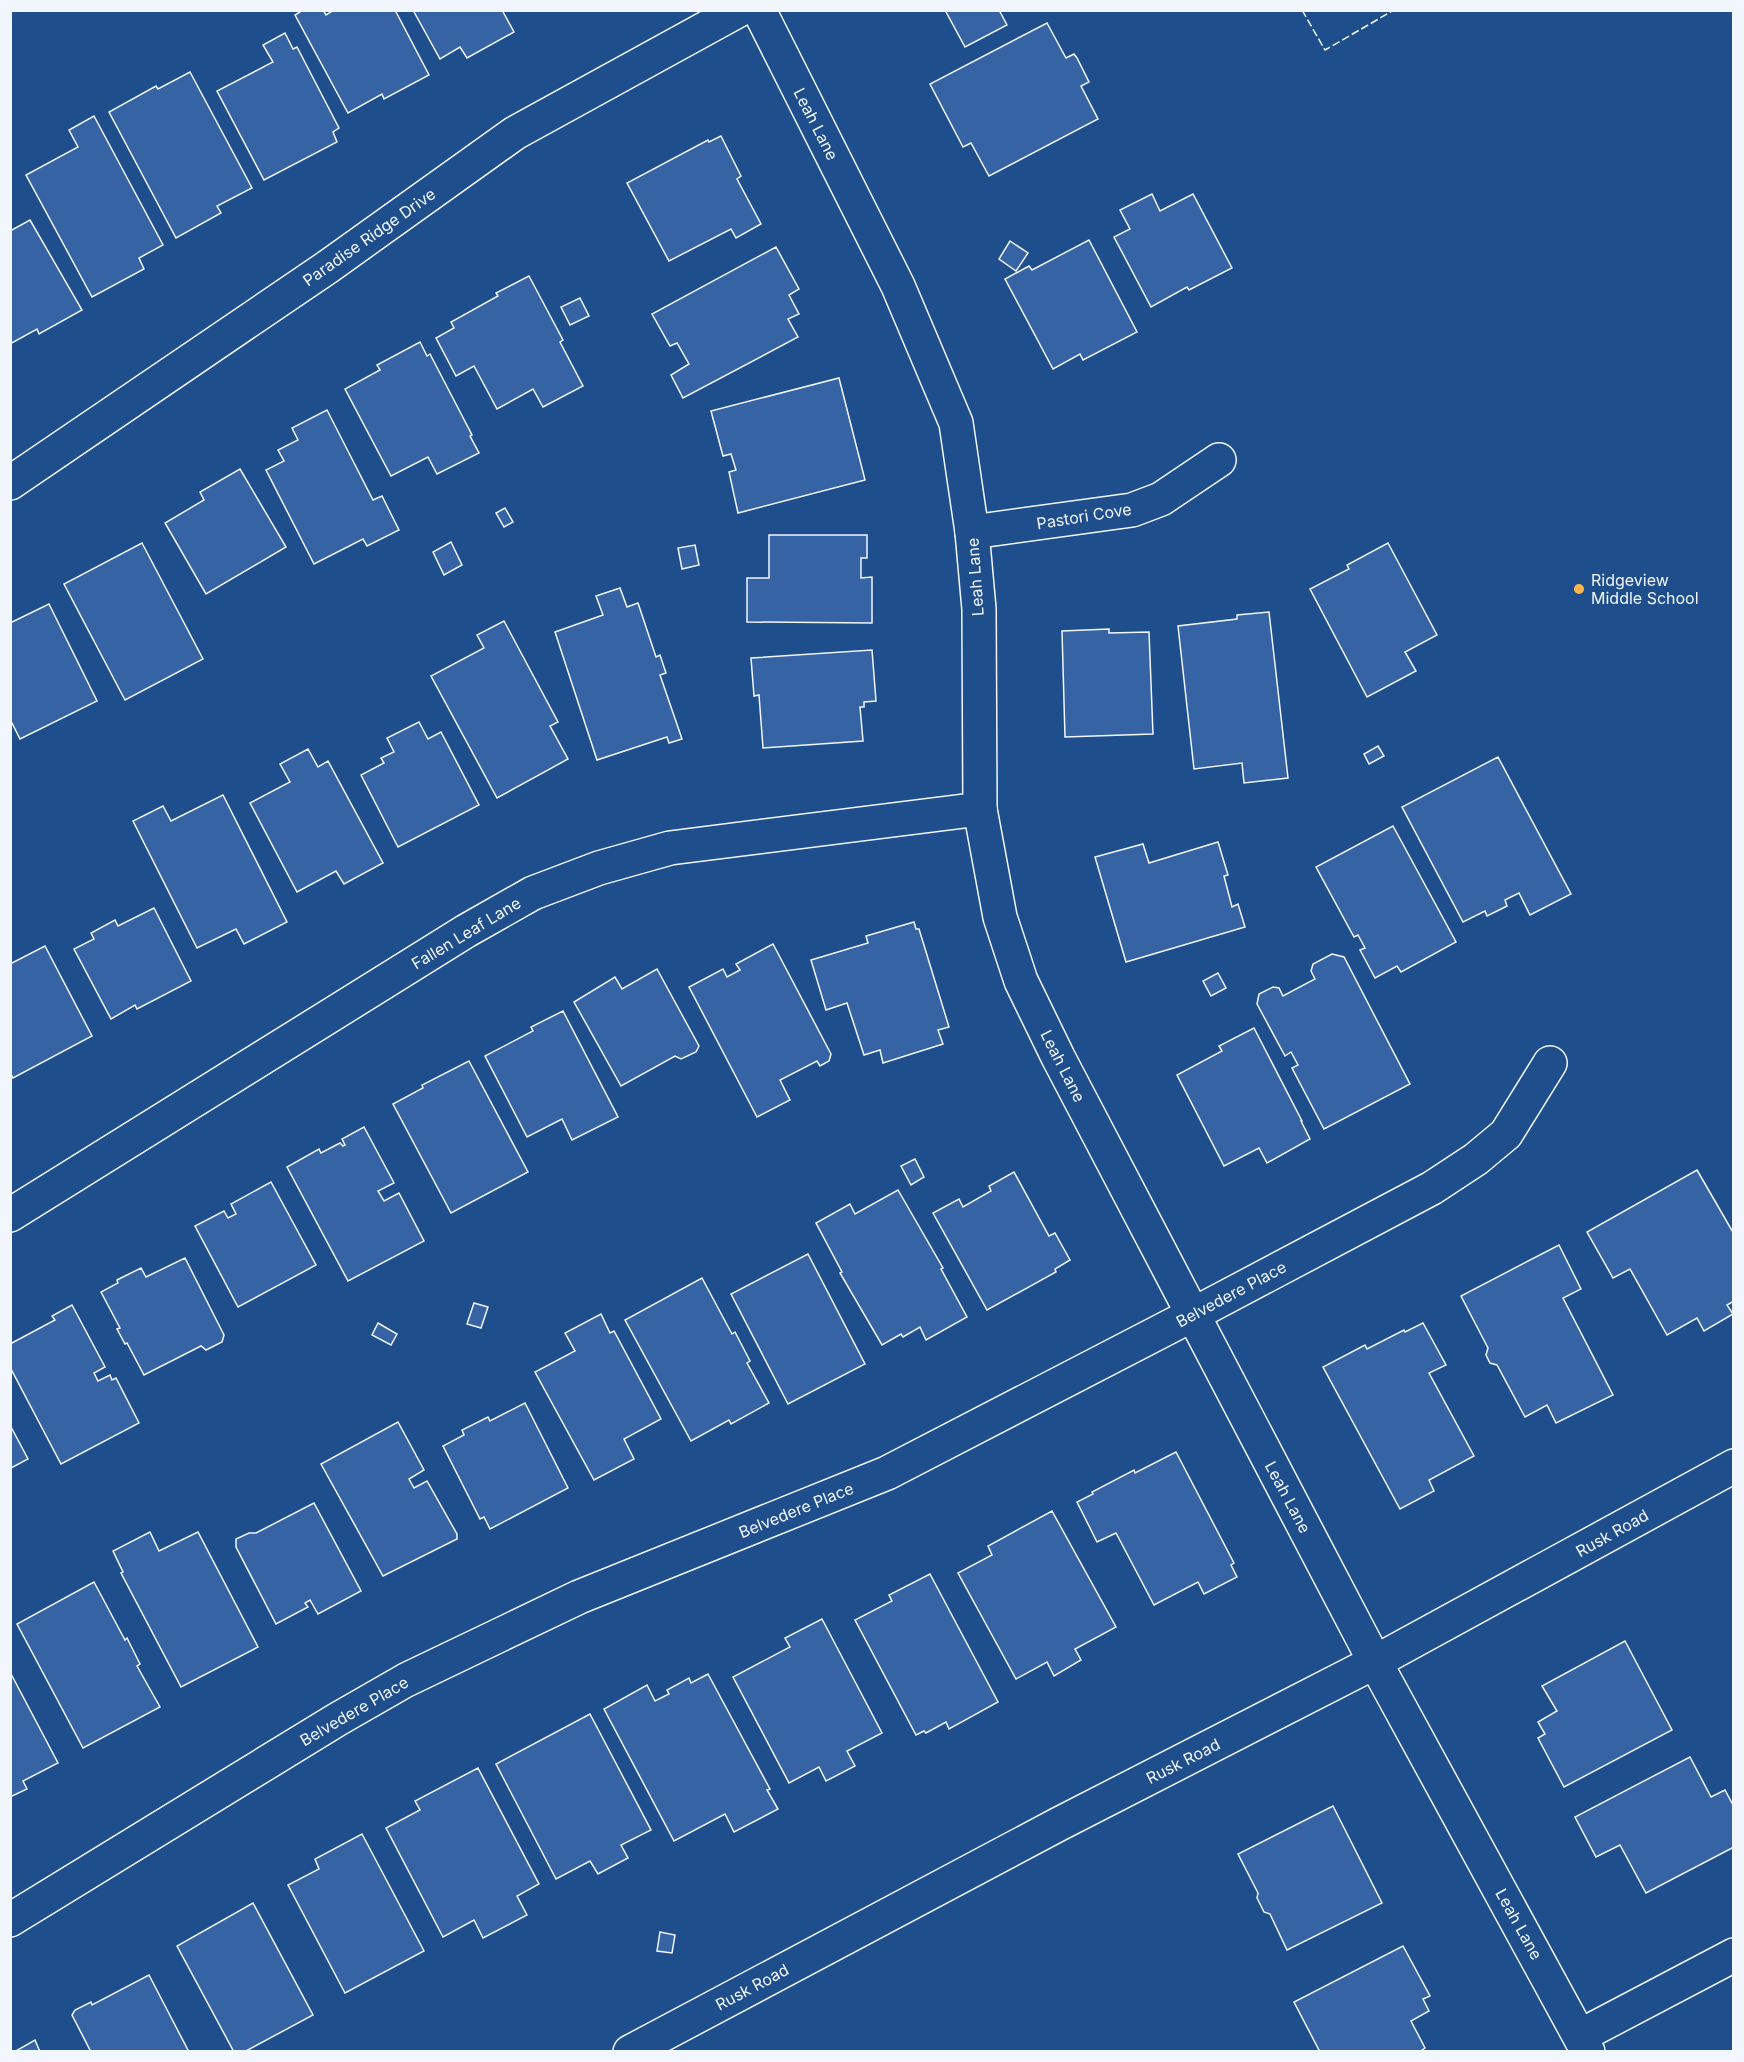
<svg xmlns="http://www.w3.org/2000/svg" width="1744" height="2062" font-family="Inter,sans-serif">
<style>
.building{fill:#3563a3;stroke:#f2f6ff;stroke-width:1.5}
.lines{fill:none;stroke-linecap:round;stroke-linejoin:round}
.minor-casing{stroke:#f2f6ff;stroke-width:36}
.minor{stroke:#1f4e8c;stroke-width:33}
.fence{stroke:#f2f6ff;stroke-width:1.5;stroke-dasharray:8 3;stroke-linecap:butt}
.poi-dot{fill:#ffb74d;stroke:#1f4e8c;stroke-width:2}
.labels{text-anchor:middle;stroke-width:4.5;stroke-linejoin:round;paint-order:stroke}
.street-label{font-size:16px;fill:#f2f6ff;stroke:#1f4e8c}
.poi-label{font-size:16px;fill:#f2f6ff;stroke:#1f4e8c;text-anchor:start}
</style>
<rect width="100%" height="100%" fill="#1f4e8c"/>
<g class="building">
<path d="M 303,10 L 323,10 L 326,15 L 334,10 L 395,10 L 429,75 L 384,99 L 382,94 L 348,113 L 295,15 Z"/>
<path d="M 413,10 L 502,10 L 514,32 L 467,58 L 460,47 L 440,59 Z"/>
<path d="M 945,10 L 999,10 L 1007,25 L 965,47 Z"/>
<path d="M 1047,23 L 1066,58 L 1074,54 L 1077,58 L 1089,82 L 1081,86 L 1098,119 L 989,176 L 971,143 L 963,147 L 930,84 Z"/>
<path d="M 285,33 L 293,49 L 297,47 L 339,128 L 333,132 L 337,142 L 264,180 L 217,91 L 273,62 L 263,45 Z"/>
<path d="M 190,72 L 252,188 L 217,206 L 221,213 L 176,238 L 109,112 L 156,86 L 158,89 Z"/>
<path d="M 94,116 L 163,245 L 139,258 L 144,269 L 92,297 L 26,175 L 78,147 L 69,130 Z"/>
<path d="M 721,136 L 741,176 L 737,179 L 761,224 L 736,238 L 731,229 L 669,261 L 627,183 L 708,140 L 709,142 Z"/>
<path d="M 1152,194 L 1160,211 L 1193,194 L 1232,268 L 1189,290 L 1187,287 L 1151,307 L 1114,237 L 1130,229 L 1120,210 Z"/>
<path d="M 30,220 L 82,310 L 39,334 L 37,329 L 10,344 L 10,231 Z"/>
<path d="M 1089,240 L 1137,332 L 1083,360 L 1080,354 L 1053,369 L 1005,279 L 1029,266 L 1032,270 Z"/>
<path d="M 1010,241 L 1028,253 L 1016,271 L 999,259 Z"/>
<path d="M 776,247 L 799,289 L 789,295 L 799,314 L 788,319 L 798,337 L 683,398 L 671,375 L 689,364 L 677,343 L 670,346 L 652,314 Z"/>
<path d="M 529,276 L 563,340 L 560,342 L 583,386 L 543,407 L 533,389 L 497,409 L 474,366 L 456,376 L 436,338 L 454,328 L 451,322 L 498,296 L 496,293 Z"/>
<path d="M 580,298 L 589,316 L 570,325 L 561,307 Z"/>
<path d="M 420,342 L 427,356 L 430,354 L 472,435 L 470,436 L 479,453 L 437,474 L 428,457 L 391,476 L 345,389 L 380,370 L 377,365 Z"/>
<path d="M 839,378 L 865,480 L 738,513 L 729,472 L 736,470 L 731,454 L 723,456 L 711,411 Z"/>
<path d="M 327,410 L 373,500 L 382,496 L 399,530 L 367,546 L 363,539 L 314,564 L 266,470 L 284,461 L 278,450 L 298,440 L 292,428 Z"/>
<path d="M 240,469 L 286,547 L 206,594 L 165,523 L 204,500 L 200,492 Z"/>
<path d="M 505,508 L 513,522 L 504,527 L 496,513 Z"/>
<path d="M 769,535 L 867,535 L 867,558 L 861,558 L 861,578 L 872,577 L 872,623 L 747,622 L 747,578 L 769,578 Z"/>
<path d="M 451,542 L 462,565 L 444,575 L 433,552 Z"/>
<path d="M 142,543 L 203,659 L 125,700 L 64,584 Z"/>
<path d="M 1388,543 L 1437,635 L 1405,652 L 1416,671 L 1367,697 L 1310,589 L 1349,569 L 1347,565 Z"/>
<path d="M 695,545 L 699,565 L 682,569 L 678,548 Z"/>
<path d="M 620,588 L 627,607 L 638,603 L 656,657 L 660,655 L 666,673 L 660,675 L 682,739 L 669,743 L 667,737 L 597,760 L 555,632 L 603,615 L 596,596 Z"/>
<path d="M 49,604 L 97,701 L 20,739 L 10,719 L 10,623 Z"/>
<path d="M 1269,612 L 1288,778 L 1244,783 L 1242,763 L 1194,769 L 1178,626 L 1237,619 L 1237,615 Z"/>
<path d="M 504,621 L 558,722 L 550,726 L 568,759 L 497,798 L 431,676 L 484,648 L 477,635 Z"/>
<path d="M 1109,629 L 1109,633 L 1149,632 L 1153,734 L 1065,737 L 1062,631 Z"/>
<path d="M 872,650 L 876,701 L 864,702 L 864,707 L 860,707 L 863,741 L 763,748 L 759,695 L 754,696 L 751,658 Z"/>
<path d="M 419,722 L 428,739 L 441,732 L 479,805 L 398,847 L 361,775 L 384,763 L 381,758 L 394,752 L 387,738 Z"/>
<path d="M 1378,746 L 1384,756 L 1369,764 L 1364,754 Z"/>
<path d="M 308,749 L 318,767 L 328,761 L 383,863 L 344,884 L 336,871 L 297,892 L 250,803 L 290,782 L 280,764 Z"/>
<path d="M 1498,757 L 1571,894 L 1530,915 L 1519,893 L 1505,900 L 1507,906 L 1487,916 L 1485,911 L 1463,922 L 1402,807 Z"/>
<path d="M 223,795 L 287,922 L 244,944 L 236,929 L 197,948 L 133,821 L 163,806 L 171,821 Z"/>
<path d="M 1393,826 L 1456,942 L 1401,972 L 1397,966 L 1375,978 L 1360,950 L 1365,948 L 1358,935 L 1354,937 L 1316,867 Z"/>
<path d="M 1218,842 L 1228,875 L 1224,876 L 1232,907 L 1238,904 L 1245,927 L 1126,962 L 1095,857 L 1143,844 L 1149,863 Z"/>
<path d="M 154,908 L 191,981 L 137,1009 L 135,1005 L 111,1019 L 74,949 L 94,939 L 91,933 L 115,920 L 118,926 Z"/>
<path d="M 914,922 L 916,929 L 919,929 L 949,1027 L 938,1030 L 943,1044 L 883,1063 L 880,1050 L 864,1055 L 847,1003 L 826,1010 L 811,960 L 868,943 L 866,936 Z"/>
<path d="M 773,944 L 831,1054 L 829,1061 L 820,1066 L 817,1061 L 780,1080 L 790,1100 L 757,1117 L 689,987 L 723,969 L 727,977 L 740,970 L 736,964 Z"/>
<path d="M 45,946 L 92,1036 L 13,1078 L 10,1072 L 10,964 Z"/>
<path d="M 1332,954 L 1344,957 L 1410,1084 L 1324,1129 L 1292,1068 L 1298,1065 L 1291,1052 L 1285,1056 L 1257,1004 L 1259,994 L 1273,987 L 1279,988 L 1283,996 L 1315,979 L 1311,971 L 1313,964 Z"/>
<path d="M 657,969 L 699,1046 L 696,1052 L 681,1059 L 675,1056 L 621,1086 L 574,1002 L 615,977 L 622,989 Z"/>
<path d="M 1218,973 L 1226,988 L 1211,996 L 1203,981 Z"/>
<path d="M 563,1011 L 618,1117 L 572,1140 L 562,1119 L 527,1137 L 485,1056 L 533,1031 L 531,1027 Z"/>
<path d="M 1254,1028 L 1302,1121 L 1301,1121 L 1310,1139 L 1267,1163 L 1259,1148 L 1224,1166 L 1177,1075 L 1222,1051 L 1219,1046 Z"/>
<path d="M 469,1061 L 528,1172 L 451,1213 L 393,1104 L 423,1088 L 422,1085 Z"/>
<path d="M 364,1127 L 394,1183 L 378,1191 L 384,1201 L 399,1193 L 424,1241 L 348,1281 L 287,1167 L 319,1149 L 321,1153 L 340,1143 L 343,1146 L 345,1145 L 342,1139 Z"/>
<path d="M 915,1159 L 924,1177 L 911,1185 L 901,1166 Z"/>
<path d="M 1697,1170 L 1734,1234 L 1734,1301 L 1727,1305 L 1733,1314 L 1704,1331 L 1697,1318 L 1667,1335 L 1630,1269 L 1613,1278 L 1587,1232 Z"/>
<path d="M 1014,1172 L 1049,1236 L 1055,1233 L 1070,1260 L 1055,1269 L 1056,1272 L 987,1310 L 933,1213 L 959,1199 L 963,1207 L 991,1191 L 989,1186 Z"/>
<path d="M 271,1182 L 316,1265 L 238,1307 L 195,1226 L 224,1211 L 228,1218 L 236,1214 L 231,1204 Z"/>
<path d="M 898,1190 L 943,1268 L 941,1269 L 967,1317 L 926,1340 L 920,1327 L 903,1337 L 901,1334 L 882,1345 L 840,1273 L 842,1272 L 816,1223 L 850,1204 L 855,1214 Z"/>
<path d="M 1559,1245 L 1581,1289 L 1563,1298 L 1613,1395 L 1556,1423 L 1547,1405 L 1525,1417 L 1497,1365 L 1490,1363 L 1486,1355 L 1488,1348 L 1461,1296 Z"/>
<path d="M 808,1254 L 865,1364 L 788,1404 L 731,1294 Z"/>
<path d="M 185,1258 L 224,1335 L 222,1342 L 206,1350 L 201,1346 L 144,1375 L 127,1343 L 125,1344 L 117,1329 L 120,1328 L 101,1292 L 118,1283 L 117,1280 L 141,1268 L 146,1277 Z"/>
<path d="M 702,1278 L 732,1334 L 735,1332 L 750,1361 L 747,1363 L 769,1403 L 731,1424 L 729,1420 L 691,1441 L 625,1320 Z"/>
<path d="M 474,1303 L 488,1307 L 481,1328 L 467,1324 Z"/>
<path d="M 72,1305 L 105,1367 L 94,1373 L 98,1381 L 110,1375 L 112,1380 L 116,1378 L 139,1423 L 61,1464 L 10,1367 L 10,1344 L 55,1320 L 52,1316 Z"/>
<path d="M 601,1314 L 610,1333 L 614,1331 L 661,1419 L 624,1439 L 634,1459 L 594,1480 L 535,1372 L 575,1351 L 565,1333 Z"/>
<path d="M 378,1323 L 397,1334 L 391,1345 L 372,1335 Z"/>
<path d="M 1423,1323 L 1446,1365 L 1429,1373 L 1474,1456 L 1429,1480 L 1434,1491 L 1400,1509 L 1323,1367 L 1365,1345 L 1367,1349 L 1404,1330 L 1405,1332 Z"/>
<path d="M 525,1403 L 568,1488 L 490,1529 L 484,1517 L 480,1519 L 443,1446 L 464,1435 L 462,1430 L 488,1417 L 490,1421 Z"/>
<path d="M 398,1422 L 424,1470 L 409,1479 L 414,1488 L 427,1481 L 457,1534 L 457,1539 L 383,1576 L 321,1464 Z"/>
<path d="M 10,1425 L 28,1459 L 11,1468 L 10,1468 Z"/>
<path d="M 1176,1452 L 1234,1563 L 1231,1565 L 1237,1577 L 1204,1594 L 1198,1582 L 1154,1605 L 1116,1533 L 1097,1542 L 1077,1502 L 1093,1494 L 1092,1492 L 1134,1470 L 1135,1473 Z"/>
<path d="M 314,1503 L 361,1591 L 318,1614 L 310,1600 L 305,1603 L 308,1607 L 276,1624 L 236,1547 L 236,1539 L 249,1533 L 256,1533 Z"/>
<path d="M 1052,1511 L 1116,1627 L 1075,1649 L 1081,1660 L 1054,1676 L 1047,1662 L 1016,1679 L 958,1573 L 992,1555 L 988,1546 Z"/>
<path d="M 150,1532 L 159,1551 L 198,1532 L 258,1647 L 181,1687 L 121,1573 L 123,1572 L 113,1551 Z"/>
<path d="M 930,1574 L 998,1702 L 949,1729 L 946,1722 L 926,1733 L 924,1731 L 916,1735 L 855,1620 L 892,1601 L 889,1595 Z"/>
<path d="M 94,1582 L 125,1640 L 127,1638 L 140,1664 L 137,1666 L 160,1707 L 83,1748 L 17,1624 Z"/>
<path d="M 822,1619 L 882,1733 L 847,1751 L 855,1766 L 826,1781 L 819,1767 L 789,1783 L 733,1677 L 790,1647 L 785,1638 Z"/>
<path d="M 1625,1641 L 1672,1730 L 1564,1787 L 1538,1738 L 1545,1734 L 1538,1722 L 1557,1711 L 1542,1686 Z"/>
<path d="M 10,1672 L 58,1763 L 23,1781 L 27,1789 L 10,1797 Z"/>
<path d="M 708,1674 L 770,1789 L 767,1790 L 778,1809 L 734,1832 L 725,1814 L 674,1841 L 604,1709 L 647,1685 L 655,1701 L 669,1694 L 667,1690 L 689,1678 L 691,1683 Z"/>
<path d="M 590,1714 L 651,1830 L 621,1845 L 628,1858 L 598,1874 L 590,1861 L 556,1879 L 496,1764 Z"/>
<path d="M 1690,1757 L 1711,1797 L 1725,1790 L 1734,1807 L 1734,1847 L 1646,1893 L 1620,1845 L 1596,1857 L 1575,1817 Z"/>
<path d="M 478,1768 L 539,1884 L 517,1896 L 527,1915 L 483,1938 L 474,1920 L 443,1937 L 386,1828 L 420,1810 L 415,1801 Z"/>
<path d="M 1333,1806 L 1382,1903 L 1287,1950 L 1270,1914 L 1264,1912 L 1257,1898 L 1258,1893 L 1238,1854 Z"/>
<path d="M 362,1834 L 424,1951 L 345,1993 L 288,1885 L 319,1869 L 315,1859 Z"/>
<path d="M 253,1903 L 313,2015 L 244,2052 L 234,2052 L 177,1946 Z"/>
<path d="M 660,1932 L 675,1935 L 672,1953 L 657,1951 Z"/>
<path d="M 1403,1946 L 1430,1996 L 1423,1999 L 1429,2011 L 1411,2021 L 1425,2048 L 1419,2052 L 1320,2052 L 1294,2002 Z"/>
<path d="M 149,1975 L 189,2052 L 91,2052 L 72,2015 L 75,2010 L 91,2002 L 92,2005 Z"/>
<path d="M 35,2040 L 40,2052 L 14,2052 Z"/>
</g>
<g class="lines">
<defs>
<g id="minor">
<path d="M 759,10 L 898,286 L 956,423 L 972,532 L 979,609 L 980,809 L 1000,917 L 1021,981 L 1058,1057 L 1375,1662 L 1588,2052"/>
<path d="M 10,483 L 329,266 L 515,133 L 739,10"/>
<path d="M 972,532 L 1132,510 L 1161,499 L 1219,460"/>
<path d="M 10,1215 L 466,931 L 533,893 L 599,868 L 670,848 L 980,809"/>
<path d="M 10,1920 L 338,1719 L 406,1680 L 579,1597 L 887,1473 L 1192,1315 L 1432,1188 L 1476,1159 L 1506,1134 L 1550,1063"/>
<path d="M 1580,2036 L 1734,1955"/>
<path d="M 630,2052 L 1059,1824 L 1375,1662 L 1734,1466"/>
</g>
</defs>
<use href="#minor" class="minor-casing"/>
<use href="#minor" class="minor"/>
<path class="fence" d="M 1302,10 L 1325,50 L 1394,10"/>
</g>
<circle class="poi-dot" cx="1579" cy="589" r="6"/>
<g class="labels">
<g class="street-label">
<text transform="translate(816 124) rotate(63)" y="6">Leah Lane</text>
<text transform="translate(369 237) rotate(-35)" y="6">Paradise Ridge Drive</text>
<text transform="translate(1084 516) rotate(-9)" y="6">Pastori Cove</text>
<text transform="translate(975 577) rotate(-94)" y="6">Leah Lane</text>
<text transform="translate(466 933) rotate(-31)" y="6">Fallen Leaf Lane</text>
<text transform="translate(1063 1066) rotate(63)" y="6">Leah Lane</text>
<text transform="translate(1231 1294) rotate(-28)" y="6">Belvedere Place</text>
<text transform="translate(1288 1497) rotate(62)" y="6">Leah Lane</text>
<text transform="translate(796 1510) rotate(-22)" y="6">Belvedere Place</text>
<text transform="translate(1612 1533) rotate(-29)" y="6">Rusk Road</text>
<text transform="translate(354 1711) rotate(-30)" y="6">Belvedere Place</text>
<text transform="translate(1183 1761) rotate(-27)" y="6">Rusk Road</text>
<text transform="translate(1519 1924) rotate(61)" y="6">Leah Lane</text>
<text transform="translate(752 1987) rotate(-28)" y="6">Rusk Road</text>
</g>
<g class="poi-label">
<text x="1591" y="586">Ridgeview<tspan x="1591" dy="18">Middle School</tspan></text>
</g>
</g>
<rect width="1744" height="2062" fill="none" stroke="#f2f6ff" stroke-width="24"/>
</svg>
